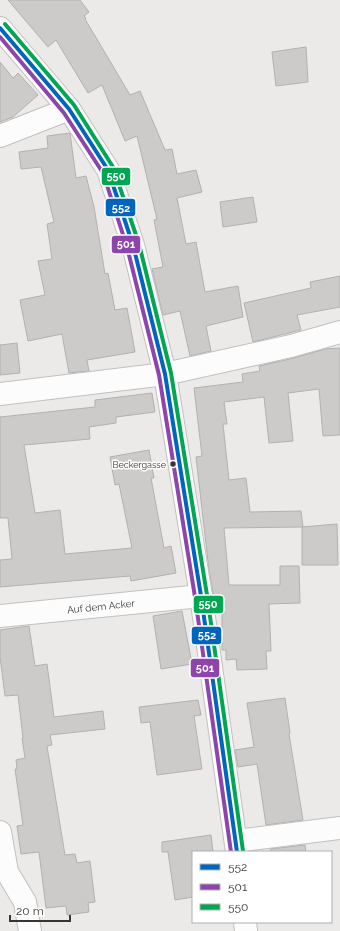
<svg xmlns="http://www.w3.org/2000/svg" width="340" height="931" font-family="Raleway,sans-serif">
<style>
.building{fill:#cccbca;stroke:#b3b1b0}
.lines{fill:none;stroke-linecap:round;stroke-linejoin:round}
.minor-casing{stroke:#c1c0bf;stroke-width:24}
.minor{stroke:#fcfcfc;stroke-width:22}
.bus-1-casing{stroke:#fff;stroke-width:7}
.bus-2-casing{stroke:#fff;stroke-width:7}
.bus-3-casing{stroke:#fff;stroke-width:7}
.bus-1{stroke:#0065bd;stroke-width:4}
.bus-2{stroke:#8e44ad;stroke-width:4}
.bus-3{stroke:#00a651;stroke-width:4}
.bus-dot{fill:#373635;stroke:#fff;stroke-width:1.5}
.labels{text-anchor:middle;stroke-width:3;stroke-linejoin:round;paint-order:stroke}
.bus-label{font-size:9px;fill:#373635;stroke:#fff;text-anchor:end}
.street-label{font-size:10px;fill:#373635;stroke:#fff}
.line-badge{stroke:#fff;stroke-width:1.5}
.badge-label{font-size:11px;text-anchor:middle;font-weight:bold;fill:#fff}
</style>
<rect width="100%" height="100%" fill="#eceae8"/>
<g class="building">
<path d="M 8,0 L 80,0 L 89,12 L 84,16 L 86,18 L 85,19 L 130,95 L 140,91 L 165,150 L 172,149 L 177,174 L 196,170 L 202,192 L 177,198 L 186,244 L 196,242 L 205,292 L 238,286 L 243,317 L 206,326 L 211,351 L 190,356 L 180,311 L 163,315 L 152,269 L 163,267 L 154,220 L 157,219 L 137,136 L 125,141 L 102,85 L 88,93 L 56,40 L 48,47 Z"/>
<path d="M 306,47 L 308,82 L 276,86 L 272,52 Z"/>
<path d="M 0,62 L 13,78 L 18,73 L 38,95 L 13,117 L 0,122 Z"/>
<path d="M 70,133 L 76,178 L 86,176 L 94,207 L 105,274 L 108,273 L 115,310 L 127,308 L 135,352 L 87,360 L 89,371 L 69,373 L 62,334 L 28,341 L 20,300 L 45,295 L 38,261 L 52,259 L 47,224 L 54,222 L 41,167 L 21,169 L 19,152 L 48,148 L 47,136 Z"/>
<path d="M 253,197 L 257,222 L 223,227 L 220,202 Z"/>
<path d="M 340,276 L 340,307 L 297,315 L 301,330 L 253,342 L 244,303 L 311,288 L 310,282 Z"/>
<path d="M 17,343 L 20,373 L 0,375 L 0,345 Z"/>
<path d="M 340,348 L 340,435 L 323,436 L 319,389 L 288,393 L 293,441 L 269,443 L 264,397 L 224,402 L 227,424 L 223,424 L 229,480 L 246,478 L 250,512 L 301,511 L 303,527 L 224,528 L 229,585 L 280,585 L 280,566 L 299,566 L 300,603 L 269,604 L 271,651 L 266,651 L 267,669 L 237,670 L 236,659 L 226,660 L 226,650 L 222,650 L 222,605 L 215,605 L 209,570 L 196,457 L 202,456 L 194,388 L 243,382 L 242,374 L 260,371 L 259,366 L 294,358 L 325,349 Z"/>
<path d="M 152,393 L 155,412 L 116,417 L 116,423 L 89,427 L 90,439 L 24,445 L 35,513 L 60,510 L 65,554 L 132,548 L 119,484 L 115,485 L 110,457 L 149,450 L 154,478 L 151,478 L 164,548 L 171,546 L 176,573 L 131,581 L 130,576 L 0,587 L 0,560 L 12,559 L 8,518 L 0,518 L 0,417 L 95,407 L 95,400 Z"/>
<path d="M 337,524 L 338,565 L 302,565 L 302,527 Z"/>
<path d="M 182,611 L 192,664 L 161,669 L 153,616 Z"/>
<path d="M 29,626 L 35,666 L 47,664 L 54,717 L 103,711 L 105,729 L 50,735 L 52,745 L 47,746 L 65,855 L 75,854 L 77,863 L 90,861 L 95,902 L 88,903 L 89,912 L 67,915 L 66,906 L 46,908 L 39,852 L 21,854 L 17,826 L 23,825 L 15,769 L 17,769 L 16,760 L 25,758 L 22,738 L 23,738 L 18,695 L 5,696 L 0,657 L 0,630 Z"/>
<path d="M 285,698 L 290,733 L 289,734 L 303,820 L 266,825 L 257,764 L 238,767 L 235,750 L 254,747 L 247,703 Z"/>
<path d="M 198,700 L 201,715 L 194,716 L 202,769 L 157,775 L 150,722 L 141,723 L 139,707 Z"/>
<path d="M 211,835 L 213,852 L 193,852 L 193,897 L 175,900 L 168,852 L 162,852 L 162,842 Z"/>
<path d="M 305,845 L 306,852 L 271,852 L 270,849 Z"/>
</g>
<g class="lines">
<defs>
<g id="minor">
<path d="M 0,28 L 69,109 L 108,170 L 133,245 L 165,374 L 201,596 L 237,852"/>
<path d="M 0,136 L 69,109"/>
<path d="M 0,394 L 165,374 L 291,346 L 340,332"/>
<path d="M 0,616 L 201,596"/>
<path d="M 0,832 L 7,872 L 25,902 L 30,931"/>
<path d="M 236,841 L 340,828"/>
<path d="M 245,922 L 246,931"/>
</g>
</defs>
<use href="#minor" class="minor-casing"/>
<use href="#minor" class="minor"/>
<defs>
<path id="bus-1" d="M 0,28 L 69,109 L 108,170 L 133,245 L 165,374 L 201,596 L 237,852"/>
<path id="bus-2" d="M 0,37 L 64,113 L 103,173 L 127,247 L 159,375 L 195,597 L 231,852"/>
<path id="bus-3" d="M 5,24 L 74,105 L 113,167 L 139,244 L 171,373 L 207,595 L 243,851"/>
</defs>
<use href="#bus-1" class="bus-1-casing"/>
<use href="#bus-2" class="bus-2-casing"/>
<use href="#bus-3" class="bus-3-casing"/>
<use href="#bus-1" class="bus-1"/>
<use href="#bus-2" class="bus-2"/>
<use href="#bus-3" class="bus-3"/>
</g>
<circle class="bus-dot" cx="173" cy="464" r="3.5"/>
<g class="labels">
<g class="bus-label">
<text x="166" y="468">Beckergasse</text>
</g>
<g class="street-label">
<text transform="translate(101 606) rotate(-6)" y="4">Auf dem Acker</text>
</g>
</g>
<g class="line-badge">
<rect x="101" y="167" width="30" height="19" rx="4" fill="#00a651"/>
<rect x="105" y="198" width="31" height="19" rx="4" fill="#0065bd"/>
<rect x="111" y="235" width="30" height="19" rx="4" fill="#8e44ad"/>
<rect x="193" y="595" width="31" height="19" rx="4" fill="#00a651"/>
<rect x="191" y="626" width="31" height="19" rx="4" fill="#0065bd"/>
<rect x="190" y="658" width="30" height="20" rx="4" fill="#8e44ad"/>
</g>
<g class="badge-label">
<text x="116" y="180">550</text>
<text x="121" y="212">552</text>
<text x="126" y="248">501</text>
<text x="208" y="608">550</text>
<text x="207" y="639">552</text>
<text x="205" y="672">501</text>
</g>
<rect x="192" y="851" width="140" height="72" fill="#ffffff" stroke="#afafae"/>
<rect x="200" y="864" width="20" height="6" fill="#0065bd" stroke="#afafae"/>
<text x="228" y="871" font-size="12" fill="#373635">552</text>
<rect x="200" y="884" width="20" height="6" fill="#8e44ad" stroke="#afafae"/>
<text x="228" y="891" font-size="12" fill="#373635">501</text>
<rect x="200" y="904" width="20" height="6" fill="#00a651" stroke="#afafae"/>
<text x="228" y="911" font-size="12" fill="#373635">550</text>
<path d="M10 915v6h60v-6" fill="none" stroke="#373635" stroke-width="2"/>
<text x="16" y="915" font-size="12" fill="#373635" stroke="#ffffff" stroke-width="3" paint-order="stroke">20 m</text>
</svg>
